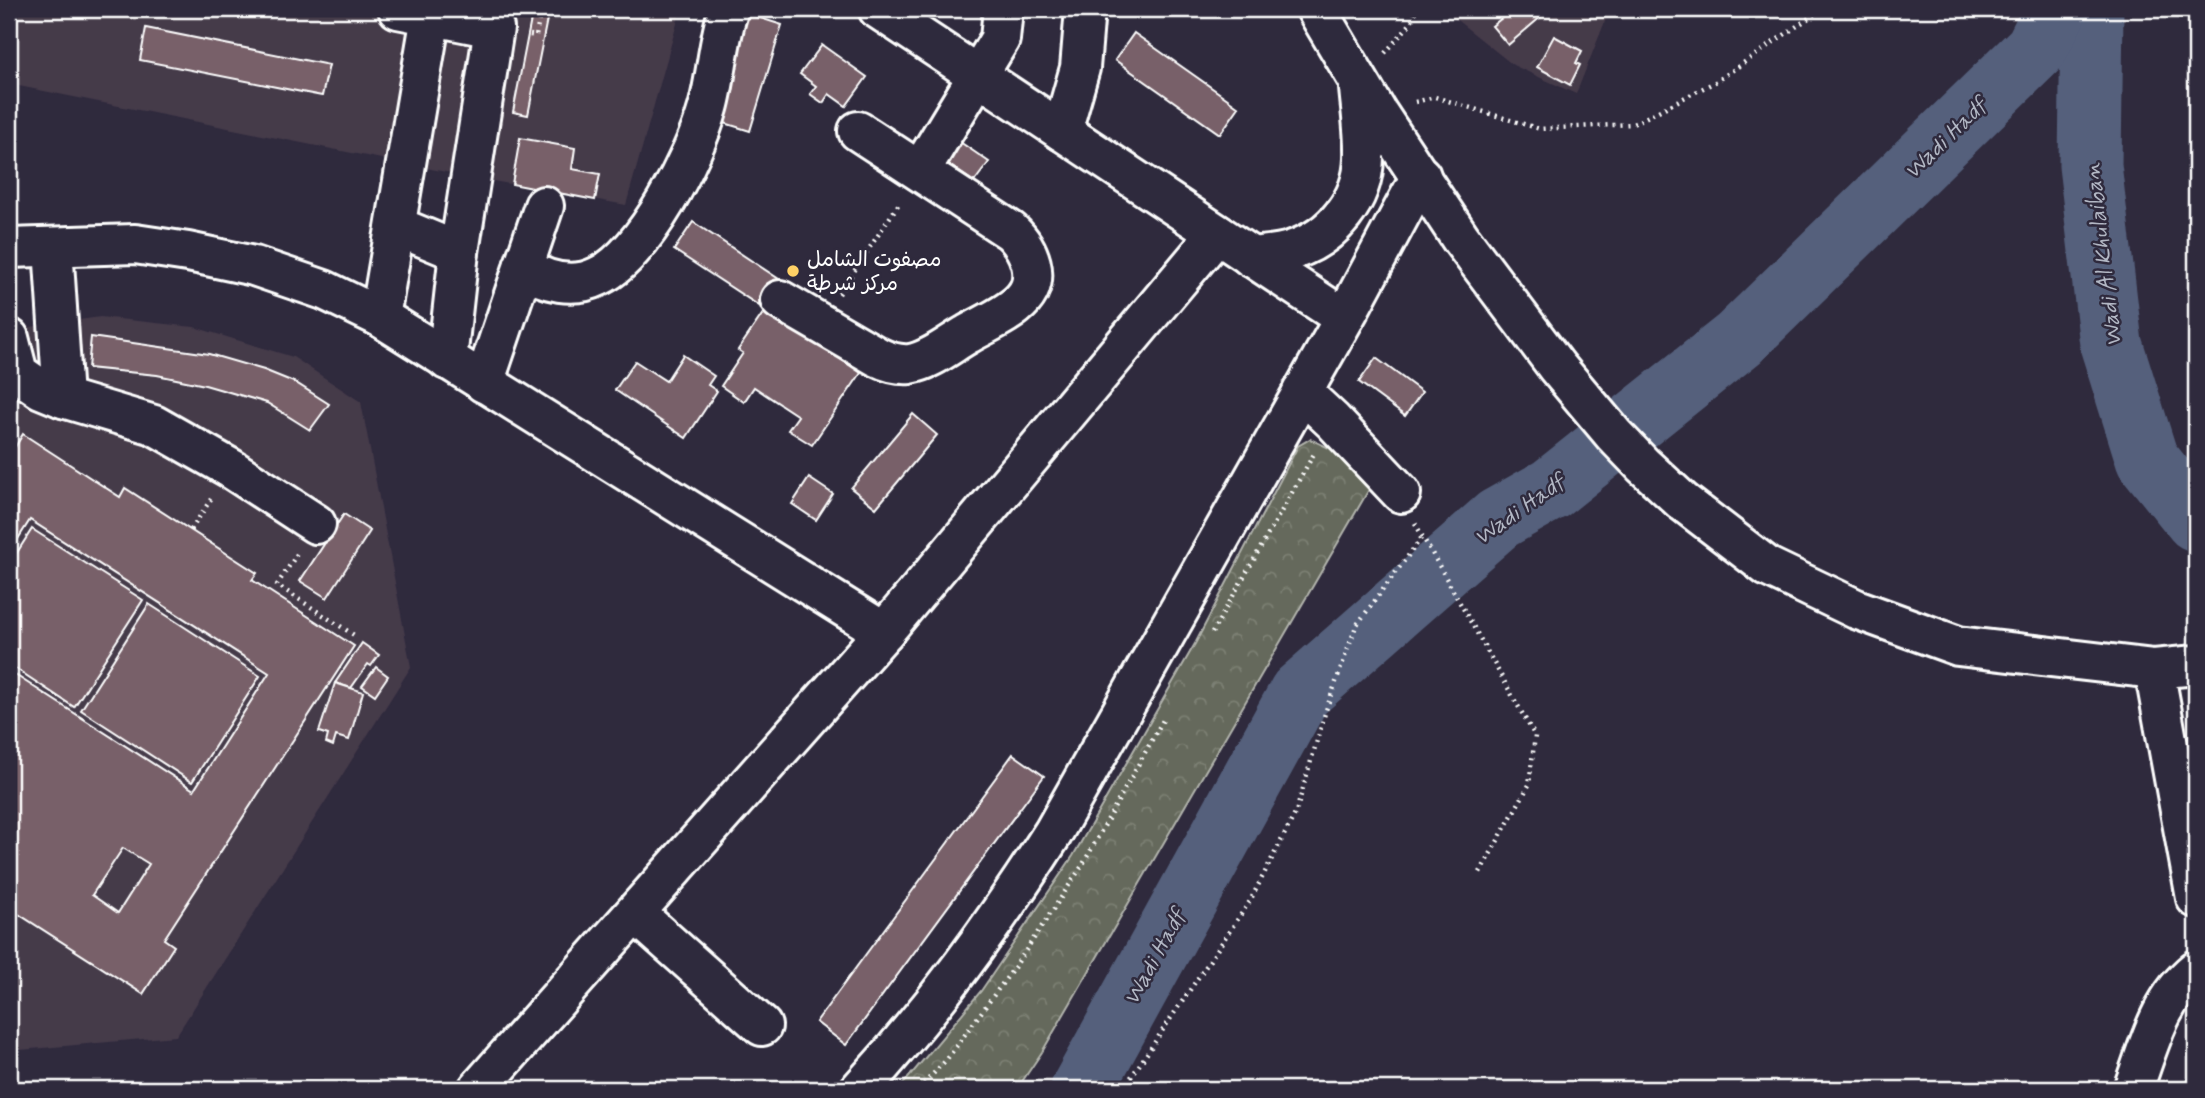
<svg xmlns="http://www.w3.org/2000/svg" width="2205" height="1098" font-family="Mynerve,'Playpen Sans Arabic',sans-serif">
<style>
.built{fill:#453a4a}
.park{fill:url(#park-crowns);stroke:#b2b4ad;stroke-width:2}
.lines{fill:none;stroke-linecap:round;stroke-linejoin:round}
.river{stroke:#54607c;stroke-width:63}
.building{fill:#786069;stroke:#fff;stroke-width:2;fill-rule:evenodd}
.minor-casing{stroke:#fff;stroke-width:44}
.path{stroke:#fff;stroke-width:4.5;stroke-dasharray:2 5;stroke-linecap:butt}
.minor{stroke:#2f2a3d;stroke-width:38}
.poi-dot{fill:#ffd166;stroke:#2f2a3d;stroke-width:2.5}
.labels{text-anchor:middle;stroke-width:5;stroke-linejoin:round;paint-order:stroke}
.poi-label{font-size:21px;fill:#fff;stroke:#2f2a3d;text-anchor:start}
.water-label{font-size:23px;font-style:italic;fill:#b2b7c4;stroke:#2f2a3d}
</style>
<defs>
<pattern id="park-crowns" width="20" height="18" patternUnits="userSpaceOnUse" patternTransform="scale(1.75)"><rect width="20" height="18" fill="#65695b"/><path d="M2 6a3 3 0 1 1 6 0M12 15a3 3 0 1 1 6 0" fill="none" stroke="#7c8074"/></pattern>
</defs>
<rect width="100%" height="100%" fill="#2f2a3d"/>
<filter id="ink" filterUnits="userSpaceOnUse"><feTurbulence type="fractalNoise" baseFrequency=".0143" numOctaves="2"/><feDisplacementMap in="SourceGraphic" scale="14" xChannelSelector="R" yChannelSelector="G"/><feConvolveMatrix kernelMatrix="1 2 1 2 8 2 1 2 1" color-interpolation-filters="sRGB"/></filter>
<g filter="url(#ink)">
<g class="built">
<path d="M 9,9 L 681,9 L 626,205 L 471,177 L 9,84 Z"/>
<path d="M 1443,9 L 1610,9 L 1576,94 L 1513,65 Z"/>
<path d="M 100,317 L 194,327 L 293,357 L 361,402 L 411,667 L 176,1036 L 20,1050 L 9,1039 L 9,330 Z"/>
</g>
<path class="park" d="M 1310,439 L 1340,453 L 1371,486 L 1042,1052 L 1017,1089 L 899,1089 L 981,991 L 1073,856 L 1196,642 L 1298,446 Z"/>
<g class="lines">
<g class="river">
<path d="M 2092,9 L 2090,165 L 2111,344 L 2147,459 L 2196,520"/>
<path d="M 1082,1089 L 1300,693 L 1498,519 L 1551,489 L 1739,339 L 2036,49 L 2056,9"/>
</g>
</g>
<g class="building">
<path d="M 533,9 L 549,9 L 528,115 L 513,112 Z"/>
<path d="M 1513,9 L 1549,10 L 1508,45 L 1492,26 Z"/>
<path d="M 748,14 L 782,25 L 750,131 L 715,120 Z"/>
<path d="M 146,28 L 329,65 L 322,96 L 140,60 Z"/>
<path d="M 1134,33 L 1239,107 L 1220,134 L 1115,60 Z"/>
<path d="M 1554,36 L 1582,51 L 1576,63 L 1580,65 L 1570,85 L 1537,67 Z"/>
<path d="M 822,45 L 867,77 L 846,106 L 829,94 L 823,103 L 810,94 L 816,86 L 800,74 Z"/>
<path d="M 520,138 L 575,148 L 572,169 L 600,174 L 595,200 L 512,184 Z"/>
<path d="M 960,142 L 989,162 L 974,182 L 945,162 Z"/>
<path d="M 693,222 L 779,279 L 761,307 L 674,250 Z"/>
<path d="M 766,309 L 861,373 L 812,445 L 788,430 L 798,416 L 754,387 L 744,402 L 721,386 L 743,353 L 738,350 Z"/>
<path d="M 91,337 L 209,354 L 264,370 L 296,383 L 329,404 L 310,430 L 267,403 L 205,385 L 157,375 L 88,368 Z"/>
<path d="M 683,355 L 714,376 L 708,385 L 717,391 L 686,438 L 615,390 L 635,361 L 666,381 Z"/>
<path d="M 1376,358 L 1422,392 L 1405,416 L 1359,382 Z"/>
<path d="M 913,414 L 937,435 L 876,508 L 851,488 Z"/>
<path d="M 23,434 L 120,497 L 125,488 L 257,573 L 252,580 L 354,646 L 164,939 L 174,946 L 143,994 L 12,910 L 9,915 L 9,671 L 194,790 L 269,673 L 30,520 L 9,553 L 9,457 ZM 123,848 L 149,864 L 118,913 L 92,895 Z"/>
<path d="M 809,478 L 833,494 L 816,520 L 792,504 Z"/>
<path d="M 344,514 L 370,531 L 327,598 L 300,581 Z"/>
<path d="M 32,529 L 143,600 L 74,707 L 9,664 L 9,565 Z"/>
<path d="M 149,604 L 260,676 L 192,782 L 81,710 Z"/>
<path d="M 362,643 L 379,655 L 371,666 L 368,664 L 351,688 L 335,683 Z"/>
<path d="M 376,667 L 388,676 L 375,695 L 362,686 Z"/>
<path d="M 335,683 L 363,692 L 349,740 L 336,736 L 333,746 L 326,743 L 328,735 L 319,732 Z"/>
<path d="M 1013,754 L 1044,776 L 846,1045 L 816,1022 Z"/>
</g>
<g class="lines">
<defs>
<g id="minor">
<path d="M 398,9 L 494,28 L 459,252 L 447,360"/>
<path d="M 878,9 L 1344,318"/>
<path d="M 1316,9 L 1377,112 L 1461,239 L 1557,367 L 1614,435 L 1643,465 L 1682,501 L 1768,567 L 1856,609 L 1958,646 L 2154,669 L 2196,665"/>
<path d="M 1062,131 L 1080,68 L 1085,9"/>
<path d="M 920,171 L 1000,39 L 1003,9"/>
<path d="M 396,226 L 459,252"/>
<path d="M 9,248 L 135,244 L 188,252 L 254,266 L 324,290 L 380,317 L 884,632"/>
<path d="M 1251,257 C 1265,255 1280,255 1293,250 C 1333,237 1363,200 1364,158 C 1365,135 1361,111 1359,88"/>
<path d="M 523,267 C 546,282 573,289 599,276 C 644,255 695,155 708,108 C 717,76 718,39 729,9"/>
<path d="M 780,300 L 878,357 C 888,362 898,365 910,364 C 930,361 950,344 968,334 C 985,324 1010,314 1023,299 C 1042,278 1029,248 1011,231 L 858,131"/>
<path d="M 380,317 L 431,16"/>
<path d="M 9,338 L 18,373 L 41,389 L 63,398 L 53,247"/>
<path d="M 484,383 L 544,206"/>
<path d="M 1302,392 L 1333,421 L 1401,493"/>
<path d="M 63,398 L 154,425 L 230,468 L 316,524"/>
<path d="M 2154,669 L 2196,898"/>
<path d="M 635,913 L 762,1026"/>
<path d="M 478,1089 L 884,632 L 1217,234"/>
<path d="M 860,1089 C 934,1008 994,925 1053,833 L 1349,310 L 1421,176"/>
<path d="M 2133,1089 C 2149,1046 2159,1000 2196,970"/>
</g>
</defs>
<use href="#minor" class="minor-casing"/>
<g class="path">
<path d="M 530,35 L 536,36 L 541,9"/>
<path d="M 1385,53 L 1411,23 L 1416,9"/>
<path d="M 1415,102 L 1435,97 L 1540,129 L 1633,124 L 1717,81 L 1822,9"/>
<path d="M 839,294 L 900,202"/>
<path d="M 1415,523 L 1535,736 L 1529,785 L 1478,876"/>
<path d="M 191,530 L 211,499"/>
<path d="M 297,554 L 277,585 L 354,635"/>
<path d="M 1212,633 L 1315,452"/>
<path d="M 919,1089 L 947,1059 L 1016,965 L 1082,866 L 1163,720"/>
<path d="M 1123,1089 L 1250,901 L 1296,812 L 1326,710 L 1356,626 L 1422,537"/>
</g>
<use href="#minor" class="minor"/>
</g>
</g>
<circle class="poi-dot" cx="793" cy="271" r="7"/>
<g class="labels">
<g class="poi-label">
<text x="807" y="266">مصفوت الشامل<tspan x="807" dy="24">مركز شرطة</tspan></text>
</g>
<g class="water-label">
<text transform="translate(1945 138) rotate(-44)" y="8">Wadi Hadf</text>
<text transform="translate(2102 255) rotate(-97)" y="8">Wadi Al Khulaiban</text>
<text transform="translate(1519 509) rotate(-35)" y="8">Wadi Hadf</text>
<text transform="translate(1154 957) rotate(-61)" y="8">Wadi Hadf</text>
</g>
</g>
<rect width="2205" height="1098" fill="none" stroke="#2f2a3d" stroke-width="35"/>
<rect x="18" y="18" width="2170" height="1063" fill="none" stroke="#fff" stroke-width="2.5" filter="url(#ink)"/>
</svg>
